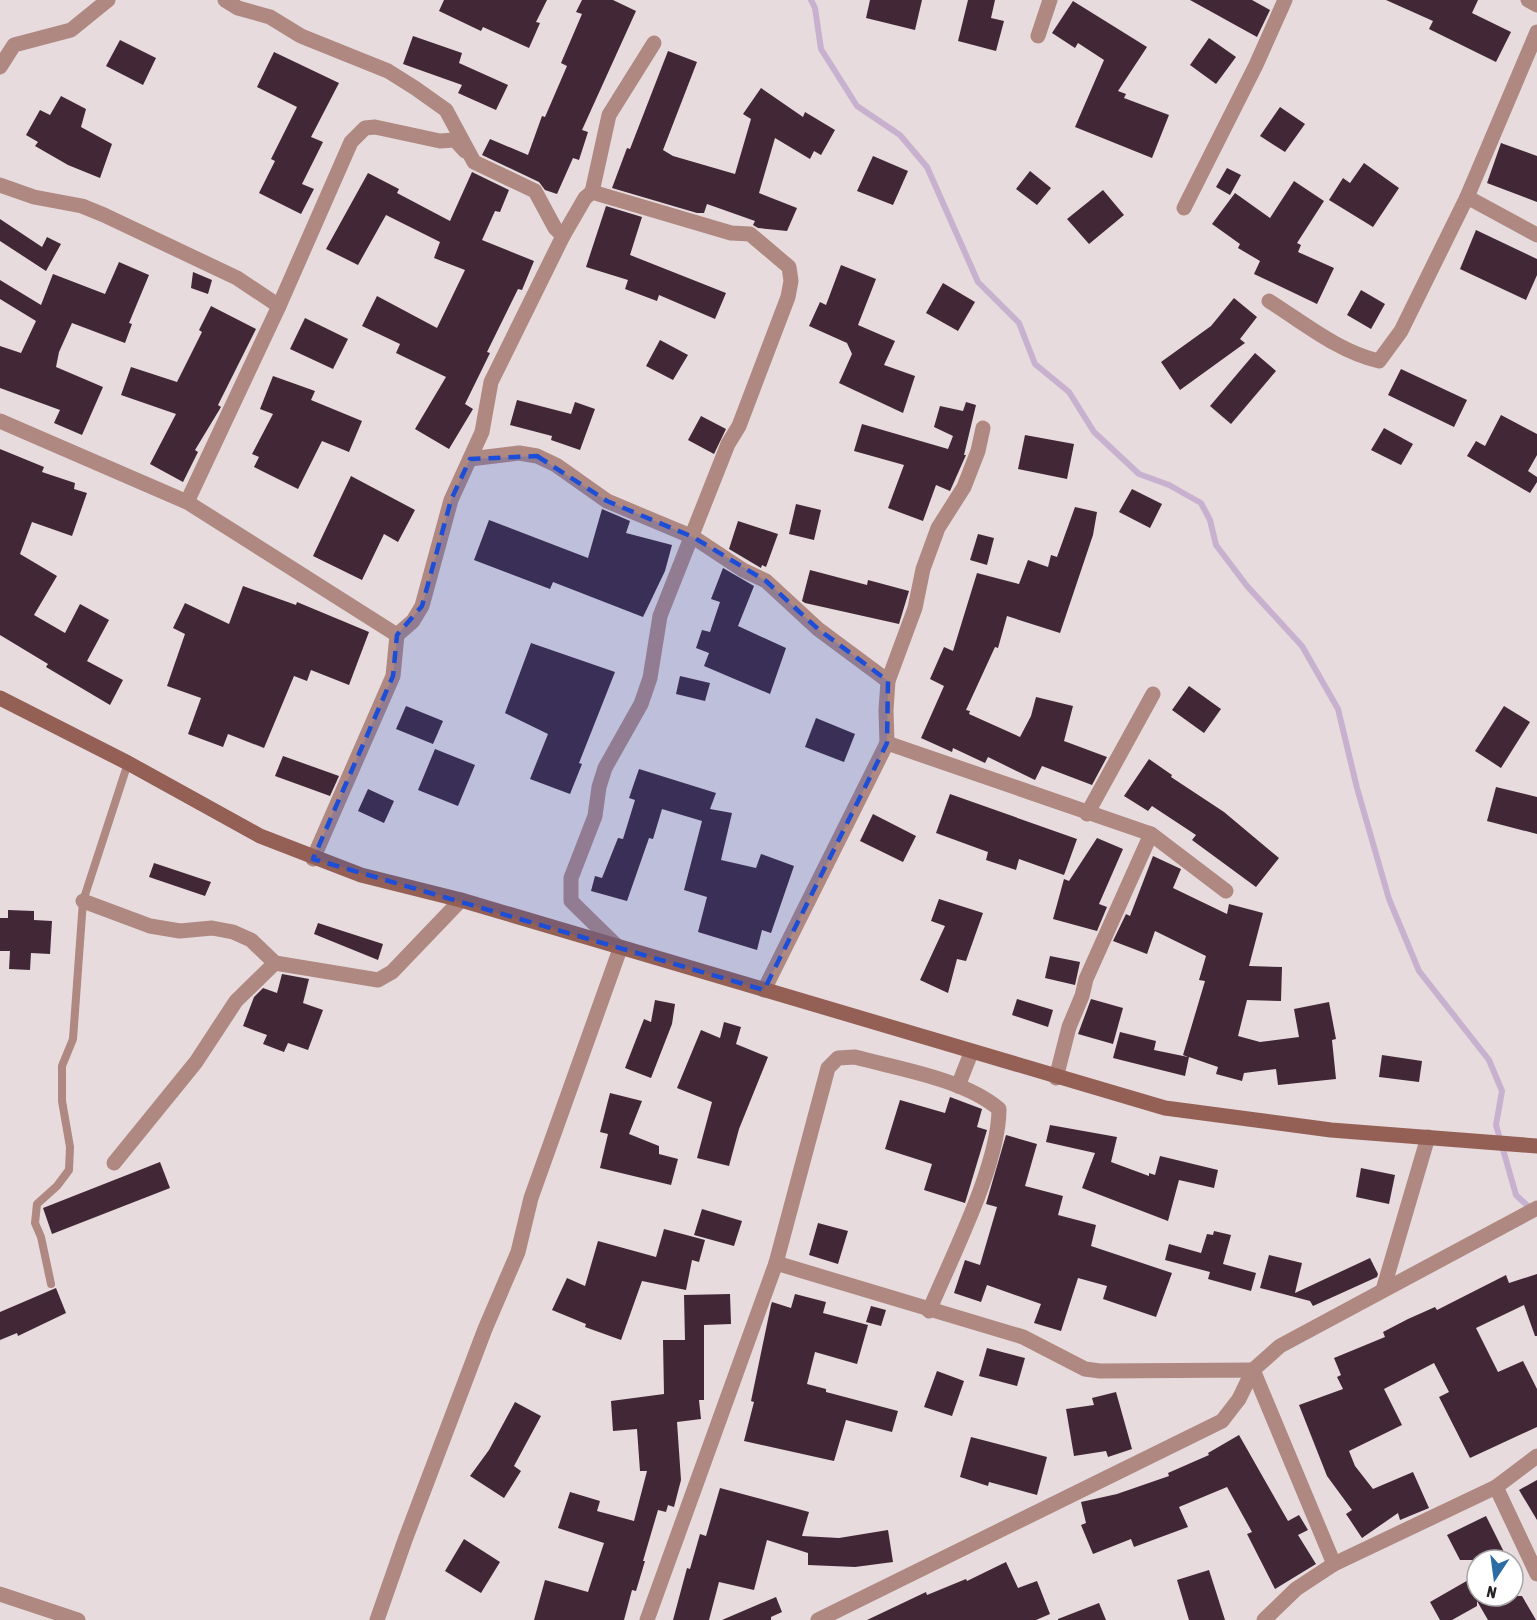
<svg xmlns="http://www.w3.org/2000/svg" width="1537" height="1620" font-family="'Asap Condensed',sans-serif">
<style>
.lines{fill:none;stroke-linecap:round;stroke-linejoin:round}
.stream{stroke:#c8b1ce;stroke-width:6}
.building{fill:#422737}
.lane{stroke:#ae8881;stroke-width:8}
.street{stroke:#ae8881;stroke-width:15}
.secondary{stroke:#945f55;stroke-width:15}
.marked{fill:#1d4ed8;fill-opacity:0.2;stroke:#1d4ed8;stroke-width:4.5;stroke-dasharray:12 8;stroke-linejoin:round}
</style>
<rect width="100%" height="100%" fill="#e7dbdd"/>
<g class="lines">
<path class="stream" d="M 811,0 L 815,8 L 821,49 L 857,106 L 900,135 L 927,167 L 978,282 L 1019,323 L 1035,364 L 1069,392 L 1094,432 L 1139,474 L 1169,485 L 1201,503 L 1210,520 L 1216,545 L 1247,586 L 1302,646 L 1338,709 L 1357,788 L 1389,899 L 1419,971 L 1489,1060 L 1502,1091 L 1496,1125 L 1516,1195 L 1531,1209"/>
</g>
<g class="building">
<path d="M 444,0 L 547,0 L 536,22 L 540,23 L 529,48 L 483,27 L 481,31 L 439,11 Z"/>
<path d="M 582,0 L 613,0 L 636,11 L 582,130 L 588,132 L 579,160 L 573,158 L 557,194 L 545,190 L 539,182 L 482,155 L 490,139 L 528,155 L 542,116 L 545,117 L 567,66 L 561,63 L 582,14 L 576,12 Z"/>
<path d="M 870,0 L 922,0 L 915,30 L 866,18 Z"/>
<path d="M 968,0 L 995,0 L 991,18 L 1004,21 L 996,51 L 958,41 Z"/>
<path d="M 1190,0 L 1252,0 L 1270,10 L 1257,37 Z"/>
<path d="M 1386,0 L 1478,0 L 1472,13 L 1511,32 L 1496,62 L 1429,29 L 1433,21 Z"/>
<path d="M 1073,1 L 1147,47 L 1118,91 L 1126,94 L 1124,98 L 1169,115 L 1152,158 L 1075,127 L 1104,60 L 1078,43 L 1075,48 L 1052,33 Z"/>
<path d="M 413,36 L 462,53 L 459,63 L 508,85 L 496,110 L 458,93 L 462,85 L 403,64 Z"/>
<path d="M 1209,38 L 1236,57 L 1216,84 L 1190,65 Z"/>
<path d="M 120,40 L 156,58 L 143,85 L 106,66 Z"/>
<path d="M 668,51 L 697,62 L 663,150 L 673,156 L 735,174 L 751,119 L 743,114 L 761,88 L 803,117 L 805,112 L 835,130 L 821,155 L 814,151 L 810,159 L 775,138 L 759,193 L 797,208 L 787,231 L 758,228 L 753,225 L 755,221 L 707,204 L 704,213 L 697,213 L 612,188 L 627,148 L 630,149 Z"/>
<path d="M 274,52 L 339,83 L 311,137 L 323,142 L 302,184 L 314,189 L 301,214 L 259,193 L 275,161 L 271,159 L 297,107 L 257,87 Z"/>
<path d="M 61,96 L 86,109 L 81,127 L 112,144 L 100,178 L 68,165 L 35,146 L 38,142 L 26,135 L 40,110 L 50,115 Z"/>
<path d="M 1280,107 L 1305,124 L 1285,152 L 1260,136 Z"/>
<path d="M 1501,143 L 1537,156 L 1537,202 L 1487,183 Z"/>
<path d="M 873,156 L 908,171 L 893,205 L 857,191 Z"/>
<path d="M 1364,163 L 1399,188 L 1373,227 L 1329,200 L 1343,178 L 1350,183 Z"/>
<path d="M 1227,168 L 1241,175 L 1230,195 L 1216,187 Z"/>
<path d="M 1030,171 L 1051,188 L 1037,205 L 1016,189 Z"/>
<path d="M 472,172 L 509,190 L 500,212 L 495,211 L 482,240 L 534,261 L 522,290 L 518,289 L 487,352 L 490,353 L 465,404 L 473,409 L 449,449 L 415,429 L 446,377 L 396,353 L 400,344 L 362,326 L 377,296 L 437,328 L 465,270 L 434,258 L 440,242 L 386,215 L 358,265 L 326,249 L 368,173 L 399,189 L 397,193 L 450,221 Z"/>
<path d="M 1294,181 L 1324,201 L 1297,243 L 1301,245 L 1298,252 L 1334,268 L 1317,304 L 1254,274 L 1260,261 L 1238,248 L 1240,244 L 1212,224 L 1235,193 L 1270,218 Z"/>
<path d="M 1103,190 L 1124,215 L 1089,244 L 1067,219 Z"/>
<path d="M 606,206 L 642,217 L 630,255 L 726,293 L 715,319 L 659,295 L 657,301 L 625,289 L 628,280 L 586,267 Z"/>
<path d="M 0,219 L 42,247 L 47,237 L 61,244 L 46,271 L 0,241 Z"/>
<path d="M 1476,230 L 1537,259 L 1537,275 L 1526,300 L 1460,269 Z"/>
<path d="M 119,262 L 149,275 L 129,323 L 132,324 L 125,343 L 72,323 L 59,352 L 56,367 L 103,387 L 82,435 L 54,423 L 60,410 L 0,388 L 0,346 L 21,353 L 36,321 L 0,299 L 0,280 L 41,305 L 53,274 L 105,294 Z"/>
<path d="M 841,265 L 876,279 L 858,325 L 895,341 L 884,365 L 915,376 L 903,413 L 839,383 L 852,354 L 847,343 L 809,326 L 820,302 L 826,305 Z"/>
<path d="M 193,272 L 212,280 L 208,294 L 191,288 Z"/>
<path d="M 943,283 L 975,302 L 958,331 L 926,313 Z"/>
<path d="M 1361,290 L 1385,304 L 1371,329 L 1347,315 Z"/>
<path d="M 1234,298 L 1257,317 L 1240,339 L 1245,343 L 1180,390 L 1161,362 L 1211,326 Z"/>
<path d="M 211,306 L 256,329 L 218,405 L 221,407 L 218,412 L 195,450 L 198,452 L 183,482 L 150,464 L 176,414 L 121,395 L 131,367 L 177,382 L 202,332 L 199,330 Z"/>
<path d="M 305,318 L 348,339 L 333,369 L 290,349 Z"/>
<path d="M 660,340 L 688,355 L 673,380 L 646,366 Z"/>
<path d="M 1255,353 L 1276,371 L 1231,424 L 1210,406 Z"/>
<path d="M 1401,369 L 1467,400 L 1454,427 L 1388,395 Z"/>
<path d="M 273,376 L 315,391 L 311,400 L 362,421 L 349,452 L 322,441 L 298,489 L 254,467 L 259,457 L 252,454 L 273,414 L 260,409 Z"/>
<path d="M 517,400 L 571,414 L 575,402 L 595,409 L 580,450 L 551,440 L 552,436 L 510,425 Z"/>
<path d="M 966,402 L 976,405 L 964,455 L 966,455 L 950,491 L 936,485 L 923,521 L 888,508 L 904,465 L 854,451 L 862,424 L 948,449 L 953,436 L 934,427 L 940,406 L 963,411 Z"/>
<path d="M 1501,415 L 1537,434 L 1537,455 L 1528,471 L 1537,477 L 1537,482 L 1530,493 L 1467,456 L 1476,441 L 1485,446 Z"/>
<path d="M 701,416 L 726,429 L 714,454 L 688,440 Z"/>
<path d="M 1384,428 L 1413,444 L 1401,465 L 1371,450 Z"/>
<path d="M 1025,435 L 1074,444 L 1067,479 L 1018,469 Z"/>
<path d="M 0,449 L 44,467 L 42,472 L 75,483 L 74,489 L 87,493 L 72,536 L 32,522 L 20,554 L 57,576 L 34,615 L 65,633 L 80,604 L 109,620 L 87,661 L 123,680 L 110,705 L 46,667 L 48,664 L 0,635 Z"/>
<path d="M 351,476 L 415,510 L 398,542 L 384,534 L 362,580 L 313,556 Z"/>
<path d="M 1132,489 L 1162,504 L 1150,528 L 1119,512 Z"/>
<path d="M 796,504 L 821,510 L 814,540 L 789,534 Z"/>
<path d="M 1075,507 L 1097,512 L 1093,535 L 1060,633 L 1007,616 L 998,648 L 995,647 L 966,710 L 970,711 L 969,714 L 1020,737 L 1031,716 L 1036,697 L 1073,706 L 1064,741 L 1107,757 L 1092,785 L 1042,766 L 1035,780 L 988,757 L 985,763 L 953,748 L 952,752 L 921,738 L 944,686 L 930,679 L 944,647 L 953,651 L 977,573 L 1019,584 L 1028,560 L 1048,567 L 1051,555 L 1057,557 Z"/>
<path d="M 602,509 L 630,521 L 626,533 L 672,545 L 665,571 L 643,617 L 553,582 L 550,589 L 474,560 L 489,520 L 588,558 Z"/>
<path d="M 738,521 L 778,534 L 766,567 L 762,565 L 761,568 L 729,549 Z"/>
<path d="M 978,534 L 994,538 L 987,565 L 970,560 Z"/>
<path d="M 723,568 L 754,586 L 738,626 L 786,648 L 770,694 L 704,666 L 709,653 L 696,648 L 702,630 L 710,632 L 720,602 L 711,599 Z"/>
<path d="M 810,570 L 867,585 L 868,580 L 909,591 L 899,624 L 805,603 L 802,601 Z"/>
<path d="M 243,586 L 296,605 L 297,602 L 369,632 L 349,685 L 311,670 L 307,681 L 294,676 L 264,748 L 228,734 L 223,747 L 188,734 L 201,698 L 167,686 L 185,634 L 173,628 L 185,603 L 229,624 Z"/>
<path d="M 531,643 L 615,672 L 579,763 L 582,764 L 570,794 L 530,779 L 548,734 L 505,713 Z"/>
<path d="M 680,676 L 710,683 L 705,701 L 676,694 Z"/>
<path d="M 1189,686 L 1221,709 L 1204,733 L 1172,710 Z"/>
<path d="M 406,706 L 443,721 L 433,744 L 396,729 Z"/>
<path d="M 1504,706 L 1530,722 L 1501,768 L 1475,751 Z"/>
<path d="M 816,718 L 855,734 L 844,762 L 805,747 Z"/>
<path d="M 435,749 L 475,765 L 458,806 L 418,790 Z"/>
<path d="M 283,756 L 339,776 L 330,796 L 275,776 Z"/>
<path d="M 1149,759 L 1172,775 L 1171,777 L 1224,812 L 1279,858 L 1256,887 L 1192,840 L 1196,835 L 1152,806 L 1148,811 L 1124,796 Z"/>
<path d="M 639,769 L 716,793 L 710,809 L 732,813 L 721,860 L 756,868 L 761,854 L 794,866 L 771,933 L 762,930 L 757,950 L 698,932 L 707,897 L 684,890 L 702,821 L 662,809 L 653,839 L 649,838 L 627,901 L 591,891 L 595,876 L 602,878 L 618,838 L 623,839 L 635,800 L 629,798 Z"/>
<path d="M 1496,787 L 1537,797 L 1537,834 L 1487,821 Z"/>
<path d="M 368,789 L 394,801 L 384,823 L 358,811 Z"/>
<path d="M 950,794 L 1077,839 L 1064,875 L 1019,859 L 1016,870 L 986,860 L 988,852 L 936,833 Z"/>
<path d="M 873,814 L 916,836 L 903,862 L 860,841 Z"/>
<path d="M 1097,838 L 1123,849 L 1099,904 L 1107,907 L 1097,931 L 1053,919 L 1064,879 L 1069,881 Z"/>
<path d="M 1153,856 L 1181,869 L 1173,888 L 1227,914 L 1229,904 L 1263,913 L 1249,966 L 1282,967 L 1281,1001 L 1247,1000 L 1238,1036 L 1260,1042 L 1299,1037 L 1294,1009 L 1329,1002 L 1336,1039 L 1332,1040 L 1336,1079 L 1278,1085 L 1276,1069 L 1244,1073 L 1242,1081 L 1216,1074 L 1218,1067 L 1189,1057 L 1185,1076 L 1113,1058 L 1120,1032 L 1156,1041 L 1154,1050 L 1188,1057 L 1183,1055 L 1205,981 L 1199,980 L 1206,956 L 1155,931 L 1147,954 L 1113,941 L 1126,914 L 1130,916 Z"/>
<path d="M 154,863 L 211,882 L 205,896 L 149,877 Z"/>
<path d="M 939,899 L 983,913 L 966,961 L 957,959 L 948,993 L 920,980 L 945,926 L 931,921 Z"/>
<path d="M 8,910 L 34,911 L 34,920 L 52,921 L 50,954 L 31,953 L 30,970 L 9,969 L 10,951 L 0,951 L 0,918 L 8,918 Z"/>
<path d="M 318,923 L 383,944 L 378,960 L 314,934 Z"/>
<path d="M 1050,956 L 1080,962 L 1075,985 L 1045,978 Z"/>
<path d="M 282,974 L 309,979 L 303,1003 L 323,1010 L 308,1050 L 288,1043 L 284,1052 L 263,1044 L 267,1035 L 243,1026 L 254,997 L 263,988 L 277,993 Z"/>
<path d="M 1017,999 L 1053,1010 L 1048,1027 L 1012,1015 Z"/>
<path d="M 1091,999 L 1123,1008 L 1113,1044 L 1078,1034 Z"/>
<path d="M 655,1000 L 675,1004 L 672,1024 L 651,1078 L 625,1068 L 644,1019 L 651,1022 Z"/>
<path d="M 724,1022 L 741,1027 L 736,1044 L 768,1057 L 739,1129 L 729,1166 L 697,1158 L 712,1102 L 677,1088 L 701,1030 L 720,1038 Z"/>
<path d="M 1382,1055 L 1422,1061 L 1419,1082 L 1379,1077 Z"/>
<path d="M 610,1093 L 642,1101 L 629,1134 L 659,1146 L 659,1154 L 678,1159 L 671,1185 L 600,1168 L 608,1134 L 600,1132 Z"/>
<path d="M 950,1097 L 982,1109 L 977,1127 L 987,1130 L 965,1203 L 924,1190 L 932,1164 L 885,1149 L 900,1100 L 945,1113 Z"/>
<path d="M 1050,1125 L 1117,1137 L 1111,1162 L 1149,1176 L 1149,1173 L 1155,1175 L 1160,1156 L 1218,1170 L 1214,1188 L 1179,1180 L 1168,1221 L 1082,1188 L 1095,1153 L 1046,1142 Z"/>
<path d="M 1006,1135 L 1037,1144 L 1025,1186 L 1063,1196 L 1058,1215 L 1096,1225 L 1091,1246 L 1172,1273 L 1156,1317 L 1103,1299 L 1107,1286 L 1078,1278 L 1061,1331 L 1034,1323 L 1041,1304 L 987,1285 L 981,1302 L 954,1293 L 965,1260 L 980,1265 L 997,1207 L 986,1204 Z"/>
<path d="M 160,1162 L 170,1188 L 52,1234 L 43,1208 Z"/>
<path d="M 1361,1168 L 1395,1175 L 1389,1204 L 1356,1197 Z"/>
<path d="M 702,1209 L 742,1221 L 734,1246 L 694,1235 Z"/>
<path d="M 818,1223 L 848,1231 L 838,1264 L 809,1255 Z"/>
<path d="M 664,1229 L 705,1240 L 699,1262 L 692,1260 L 686,1290 L 642,1281 L 621,1340 L 585,1327 L 586,1324 L 552,1310 L 567,1278 L 585,1286 L 598,1241 L 656,1257 Z"/>
<path d="M 1214,1231 L 1231,1235 L 1223,1264 L 1256,1273 L 1251,1291 L 1208,1279 L 1210,1272 L 1165,1260 L 1169,1244 L 1201,1253 L 1207,1234 L 1213,1235 Z"/>
<path d="M 1269,1255 L 1302,1263 L 1295,1293 L 1370,1258 L 1378,1274 L 1377,1277 L 1313,1306 L 1310,1301 L 1260,1288 Z"/>
<path d="M 1537,1274 L 1537,1336 L 1535,1336 L 1524,1305 L 1476,1328 L 1498,1372 L 1523,1361 L 1537,1389 L 1537,1427 L 1470,1458 L 1439,1397 L 1449,1392 L 1434,1363 L 1384,1389 L 1402,1425 L 1349,1451 L 1355,1466 L 1373,1489 L 1413,1472 L 1429,1508 L 1400,1520 L 1398,1513 L 1362,1538 L 1346,1514 L 1352,1510 L 1327,1476 L 1299,1405 L 1343,1389 L 1337,1377 L 1341,1375 L 1334,1358 L 1385,1337 L 1383,1332 L 1408,1319 L 1435,1307 L 1437,1310 L 1506,1275 L 1509,1283 Z"/>
<path d="M 56,1288 L 66,1313 L 18,1336 L 17,1333 L 0,1340 L 0,1312 Z"/>
<path d="M 730,1294 L 731,1324 L 704,1325 L 704,1400 L 699,1400 L 701,1419 L 677,1422 L 681,1480 L 674,1507 L 668,1505 L 666,1512 L 658,1510 L 643,1561 L 645,1561 L 636,1591 L 632,1590 L 624,1620 L 534,1620 L 545,1580 L 588,1592 L 604,1543 L 558,1528 L 570,1492 L 600,1501 L 597,1511 L 634,1521 L 647,1471 L 640,1471 L 637,1429 L 613,1431 L 611,1401 L 664,1394 L 663,1340 L 685,1340 L 684,1295 Z"/>
<path d="M 795,1294 L 826,1302 L 823,1313 L 868,1325 L 857,1364 L 815,1352 L 807,1384 L 826,1389 L 826,1392 L 898,1411 L 892,1432 L 846,1420 L 834,1461 L 744,1441 L 754,1402 L 751,1401 L 771,1305 L 772,1302 L 791,1308 Z"/>
<path d="M 871,1306 L 886,1310 L 881,1326 L 866,1322 Z"/>
<path d="M 987,1348 L 1025,1358 L 1017,1386 L 979,1376 Z"/>
<path d="M 937,1371 L 964,1381 L 952,1416 L 924,1407 Z"/>
<path d="M 1116,1392 L 1132,1449 L 1108,1457 L 1106,1451 L 1074,1456 L 1066,1409 L 1094,1405 L 1092,1398 Z"/>
<path d="M 515,1402 L 541,1416 L 514,1466 L 521,1471 L 504,1498 L 470,1476 L 489,1450 Z"/>
<path d="M 1239,1435 L 1288,1521 L 1299,1515 L 1308,1530 L 1298,1535 L 1316,1564 L 1275,1589 L 1247,1534 L 1252,1532 L 1227,1487 L 1179,1507 L 1188,1527 L 1134,1547 L 1131,1539 L 1093,1554 L 1081,1525 L 1086,1523 L 1081,1502 L 1117,1494 L 1169,1476 L 1168,1473 L 1209,1455 L 1208,1453 Z"/>
<path d="M 971,1437 L 1047,1457 L 1037,1495 L 989,1482 L 988,1486 L 960,1477 Z"/>
<path d="M 1537,1480 L 1537,1520 L 1519,1490 Z"/>
<path d="M 720,1488 L 809,1512 L 802,1536 L 839,1538 L 888,1530 L 893,1562 L 855,1567 L 808,1565 L 808,1553 L 767,1540 L 754,1590 L 719,1582 L 709,1620 L 673,1620 L 687,1568 L 690,1569 L 700,1534 L 706,1536 Z"/>
<path d="M 1486,1516 L 1508,1560 L 1460,1560 L 1447,1535 Z"/>
<path d="M 464,1539 L 500,1562 L 481,1593 L 445,1571 Z"/>
<path d="M 1006,1562 L 1018,1588 L 1037,1581 L 1050,1614 L 1036,1620 L 867,1620 L 926,1592 L 927,1595 L 966,1579 L 967,1581 Z"/>
<path d="M 1209,1570 L 1225,1620 L 1189,1620 L 1177,1580 Z"/>
<path d="M 1477,1575 L 1477,1596 L 1522,1596 L 1536,1620 L 1488,1620 L 1477,1601 L 1477,1606 L 1452,1620 L 1440,1620 L 1430,1602 Z"/>
<path d="M 776,1597 L 782,1612 L 771,1617 L 771,1620 L 722,1620 Z"/>
<path d="M 1099,1603 L 1106,1620 L 1058,1620 L 1058,1619 Z"/>
</g>
<g class="lines">
<path class="lane" d="M 51,1284 L 41,1237 L 35,1223 L 37,1204 L 57,1186 L 69,1170 L 70,1147 L 62,1101 L 62,1066 L 73,1039 L 83,901 L 128,763"/>
<g class="street">
<path d="M 225,0 L 238,8 L 270,17 L 301,36 L 388,71 L 415,88 L 446,110 L 474,162 L 535,191 L 555,228 L 563,236 L 491,382 L 482,432 L 451,500 L 422,606 L 413,621 L 397,635 L 393,676 L 313,859"/>
<path d="M 1528,0 L 1537,5"/>
<path d="M 1038,36 L 1050,0"/>
<path d="M 0,67 L 14,45 L 71,30 L 108,0"/>
<path d="M 0,185 L 34,197 L 82,206 L 104,215 L 237,278 L 279,306"/>
<path d="M 592,192 L 609,115 L 654,43"/>
<path d="M 1467,197 L 1537,235"/>
<path d="M 1184,208 L 1256,65 L 1285,0"/>
<path d="M 1269,301 C 1304,323 1339,352 1379,361 L 1401,331 L 1467,197 L 1537,32"/>
<path d="M 0,421 L 187,502 L 397,635"/>
<path d="M 470,459 L 519,453 L 537,456 L 556,465 L 607,501 L 693,537 L 743,570 L 766,581 L 818,629 L 888,681"/>
<path d="M 187,502 L 279,306 L 351,142 L 365,128 L 375,127 L 440,141 L 455,140 L 465,151"/>
<path d="M 887,743 L 1151,834 L 1226,891"/>
<path d="M 1087,814 L 1153,694"/>
<path d="M 83,901 L 150,926 L 180,931 L 212,928 L 233,932 L 251,940 L 275,963 L 378,980 L 392,972 L 461,900"/>
<path d="M 764,990 L 887,743 L 886,710 L 888,681 L 915,608 L 923,569 L 938,528 L 964,487 L 978,451 L 983,428"/>
<path d="M 1056,1078 L 1069,1027 L 1082,996 L 1086,979 L 1151,834"/>
<path d="M 958,1086 L 971,1053"/>
<path d="M 114,1163 L 196,1062 L 236,1001 L 275,963"/>
<path d="M 776,1263 L 1023,1337 L 1085,1369 L 1100,1371 L 1253,1370 L 1334,1564"/>
<path d="M 1383,1290 L 1428,1137"/>
<path d="M 1496,1487 L 1537,1574"/>
<path d="M 0,1594 L 78,1620"/>
<path d="M 377,1620 L 405,1540 L 485,1329 L 518,1252 L 531,1198 L 620,949 L 571,901 L 571,878 L 595,816 L 599,787 L 605,768 L 641,704 L 650,678 L 660,616 L 728,444 L 739,426 L 788,297 L 791,281 L 789,267 L 750,234 L 731,233 L 592,192 L 585,198 L 563,236"/>
<path d="M 647,1620 L 776,1263 L 828,1068 L 838,1058 L 855,1057 C 899,1069 964,1079 999,1109 C 999,1165 952,1256 929,1311"/>
<path d="M 818,1620 L 1222,1421 L 1239,1399 L 1253,1370 L 1280,1346 L 1537,1208"/>
<path d="M 1264,1620 L 1296,1589 L 1334,1564 L 1496,1487 L 1537,1456"/>
</g>
<path class="secondary" d="M 0,698 L 128,763 L 260,836 L 361,875 L 461,900 L 1165,1108 L 1331,1130 L 1537,1146"/>
</g>
<path class="marked" d="M 537,456 L 607,501 L 693,537 L 766,581 L 818,629 L 888,681 L 887,743 L 764,990 L 313,859 L 393,676 L 397,635 L 422,606 L 451,500 L 470,459 Z"/>
<g transform="translate(1495 1578) rotate(193)"><circle r="28" fill="#ffffff" stroke="#a8a7a7" stroke-width="1.5"/>
<path d="M0-4.5L10 22L0 15L-10 22Z" fill="#2b6da3"/>
<text y="-9" font-size="16" font-weight="bold" text-anchor="middle" fill="#262222">N</text>
</g>
</svg>
